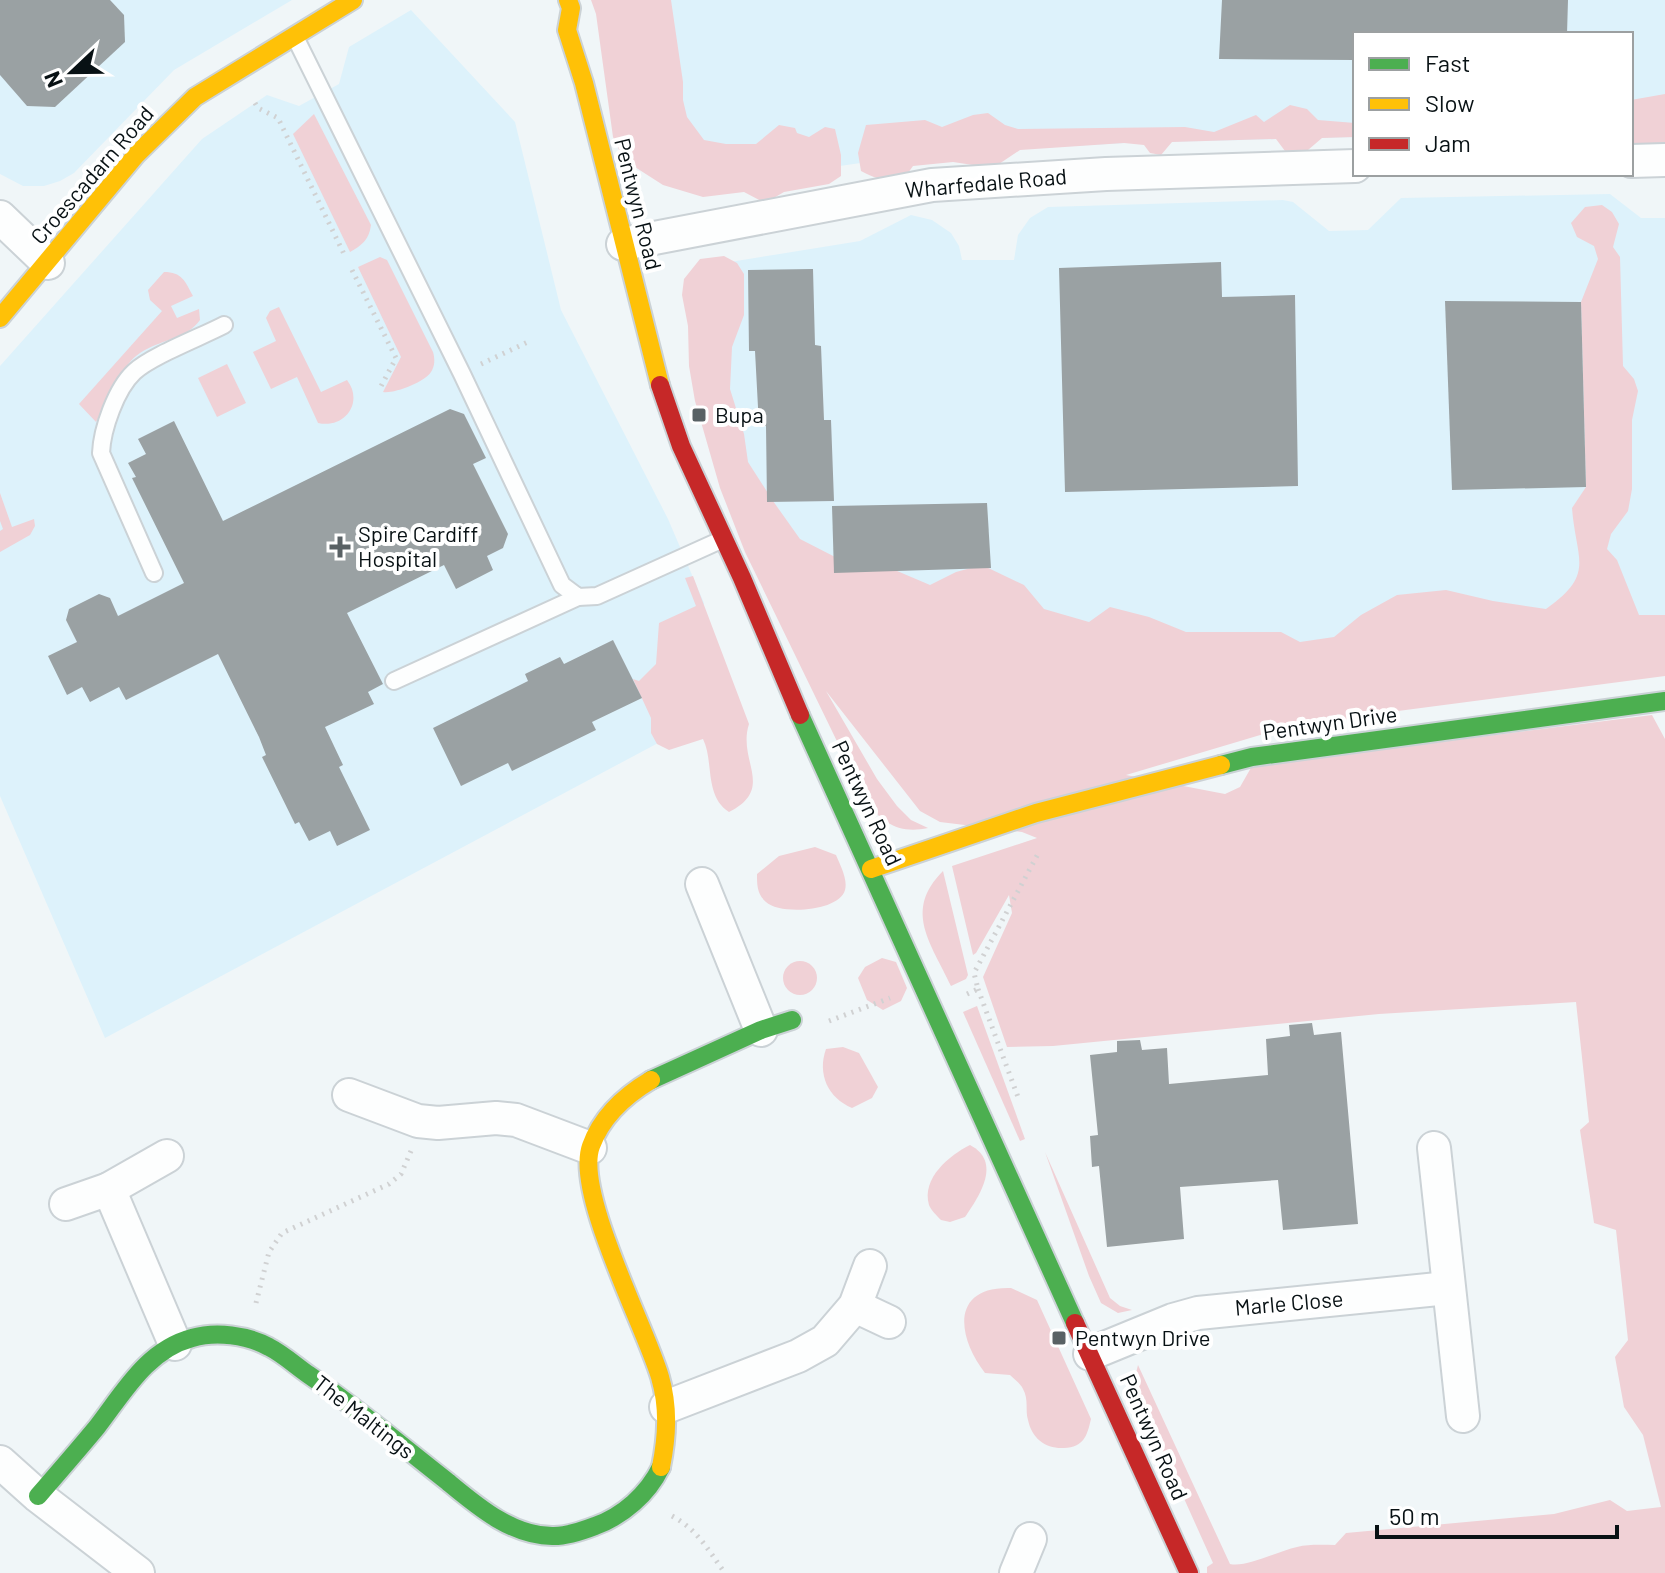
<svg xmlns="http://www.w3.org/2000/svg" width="1665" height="1573" font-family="Barlow,sans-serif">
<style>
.built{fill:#ddf2fb}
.green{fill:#f0d1d6}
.building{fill:#9aa1a3}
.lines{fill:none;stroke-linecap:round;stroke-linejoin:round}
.lane-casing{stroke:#cbd2d6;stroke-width:20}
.street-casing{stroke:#cbd2d6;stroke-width:36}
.fast-casing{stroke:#cbd2d6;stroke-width:22}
.slow-casing{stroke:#cbd2d6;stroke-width:22}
.jam-casing{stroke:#cbd2d6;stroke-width:22}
.path{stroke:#d0d1d2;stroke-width:5;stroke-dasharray:2 6;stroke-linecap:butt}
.lane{stroke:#fdfefe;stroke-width:16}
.street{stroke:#fdfefe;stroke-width:32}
.fast{stroke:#4caf50;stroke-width:18}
.slow{stroke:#ffc107;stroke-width:18}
.jam{stroke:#c62828;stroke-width:18}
.poi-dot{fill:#596164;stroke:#fff;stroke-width:3}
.labels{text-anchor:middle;stroke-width:8;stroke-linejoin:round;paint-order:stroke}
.street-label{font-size:22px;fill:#081114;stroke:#fff}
.poi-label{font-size:22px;fill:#081114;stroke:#fff;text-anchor:start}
</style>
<rect width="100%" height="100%" fill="#f0f6f8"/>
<g class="built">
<path d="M 0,0 L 292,0 L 174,70 L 74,173 L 60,181 L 44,186 L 23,186 L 0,174 Z"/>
<path d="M 635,0 L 1665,0 L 1665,130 L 1631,130 L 1631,34 L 1355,34 L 1355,137 L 1125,143 L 917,155 L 727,182 L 651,155 Z"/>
<path d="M 411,10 L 515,122 L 561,310 L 668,519 L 704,603 L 690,726 L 105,1038 L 0,796 L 0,366 L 202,139 L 267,95 L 299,106 L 339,84 L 349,47 Z"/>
<path d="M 1610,194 L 1641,218 L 1665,218 L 1665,617 L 1301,654 L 788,587 L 694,312 L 730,262 L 860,241 L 911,215 L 932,220 L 951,233 L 959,246 L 962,260 L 1014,260 L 1018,235 L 1030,218 L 1048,207 L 1283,200 L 1293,202 L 1329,231 L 1368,230 L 1401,198 Z"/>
</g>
<g class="green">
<path d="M 591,0 L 671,0 L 683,82 L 683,100 L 687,117 L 704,140 L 726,144 L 756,144 L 779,125 L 795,128 L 797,133 L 809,137 L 825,127 L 835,129 L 841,155 L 841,176 L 829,184 L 784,192 L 765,203 L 744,192 L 703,197 L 663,185 L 624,160 L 613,137 L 596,14 Z"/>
<path d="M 1665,94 L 1665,144 L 1631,149 L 1631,100 Z"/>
<path d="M 1290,105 L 1307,109 L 1318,120 L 1355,123 L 1355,137 L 1322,138 L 1301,156 L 1291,159 L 1276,139 L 1172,142 L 1161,155 L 1150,153 L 1144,145 L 1124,143 L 1020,150 L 993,168 L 953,162 L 913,166 L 903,180 C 887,181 875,179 861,171 L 858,153 L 866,125 L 925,120 L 942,127 L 973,115 L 988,113 L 1005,125 L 1018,129 L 1185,127 L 1214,132 L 1256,115 L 1264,122 Z"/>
<path d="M 314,114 L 371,225 C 369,240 362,245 350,252 L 293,134 Z"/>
<path d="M 1602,205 L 1612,212 L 1619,224 L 1613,247 L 1620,257 L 1623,366 L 1634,379 L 1638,391 L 1632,420 L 1632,489 L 1628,511 L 1611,534 L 1607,549 L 1617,560 L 1639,615 L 1665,615 L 1665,676 L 1398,711 L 1274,731 L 1126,775 L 1225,794 L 1240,787 L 1252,766 L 1652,715 L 1665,739 L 1665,1573 L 1207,1573 L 1207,1567 L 1213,1563 L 1133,1385 L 1138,1365 L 1230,1564 C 1246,1568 1278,1551 1297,1547 C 1309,1544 1322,1545 1335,1545 L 1346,1533 L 1554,1514 L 1610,1500 L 1627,1511 L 1661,1507 L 1643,1435 L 1624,1407 L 1615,1357 L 1628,1340 L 1616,1230 L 1594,1223 L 1580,1130 L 1589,1122 L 1576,1002 L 1379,1014 L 1053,1046 L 1007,1047 L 983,977 L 1012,913 L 1009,895 L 976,953 L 973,955 L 952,866 L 1037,838 L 1022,832 L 940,822 L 920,811 L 826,691 L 877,779 L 897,806 L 911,820 L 928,828 C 900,834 884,824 867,803 L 745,552 L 720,488 L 695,401 L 689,366 L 688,326 L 682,295 L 684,279 L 700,259 L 724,256 L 737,263 L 744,274 L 744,315 L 732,347 L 730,389 L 744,434 L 748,462 L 773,501 L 800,539 L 839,559 L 876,562 L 930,585 L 956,572 L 982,565 L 1024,585 L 1044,609 L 1089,622 L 1110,607 L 1149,617 L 1186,632 L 1281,632 L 1300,642 L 1334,637 L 1361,615 L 1397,595 L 1446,590 L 1493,601 L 1546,609 C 1596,573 1576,561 1572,508 L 1586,487 L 1581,302 L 1598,259 L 1594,246 L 1577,237 L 1571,223 L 1585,207 Z"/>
<path d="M 380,257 L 387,260 L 433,352 C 435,359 435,366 431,372 C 425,382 394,394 383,392 L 401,357 L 358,267 Z"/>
<path d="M 164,272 C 182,272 185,281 193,296 L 171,306 L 177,318 L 199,309 L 200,320 C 187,339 159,340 140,353 C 122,364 107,403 96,422 L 79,404 L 162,311 L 150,300 L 148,290 Z"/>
<path d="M 279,307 L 321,392 L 347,380 C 364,402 345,429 318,423 L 297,377 L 271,389 L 253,352 L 276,341 L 266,318 L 270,311 Z"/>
<path d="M 227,364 L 246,403 L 217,417 L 198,378 Z"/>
<path d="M 0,493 L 12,527 L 34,519 L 35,526 L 30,535 L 0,552 L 0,531 L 3,529 L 0,521 Z"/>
<path d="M 693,576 L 749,724 C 737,761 776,788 729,812 C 704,796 714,761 703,739 L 669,750 L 657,744 L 651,733 L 651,718 L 633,679 L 639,681 L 656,664 L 659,623 L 696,606 L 685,578 Z"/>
<path d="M 815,847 L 836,855 C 840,865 848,879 845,890 C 839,912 779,915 766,902 C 757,894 757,885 757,874 L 779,856 Z"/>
<path d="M 943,871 L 968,975 L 966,979 L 951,986 C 931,943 903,911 943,871 Z"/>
<path d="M 882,958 L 896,962 L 907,988 L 901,1001 L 883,1010 L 867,1000 L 858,978 L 865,967 Z"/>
<circle cx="800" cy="978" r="17"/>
<path d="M 977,1006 L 1025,1139 L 1020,1141 L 963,1012 Z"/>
<path d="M 843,1047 L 859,1053 L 878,1087 L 872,1098 L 852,1108 C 828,1098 817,1074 826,1049 Z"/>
<path d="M 970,1145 C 1002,1162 980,1195 965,1217 L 950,1222 L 941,1220 C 937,1216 931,1210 929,1205 C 921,1178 950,1155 970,1145 Z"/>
<path d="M 1045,1152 L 1110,1298 L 1120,1306 L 1132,1310 L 1118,1313 L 1101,1303 L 1089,1276 Z"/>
<path d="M 1011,1288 L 1037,1300 L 1091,1419 C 1087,1436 1084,1447 1064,1448 C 1046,1449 1032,1439 1028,1420 C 1025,1410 1029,1400 1023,1389 C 1021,1384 1015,1380 1010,1375 L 985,1373 C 957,1337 950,1286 1011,1288 Z"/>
</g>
<g class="building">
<path d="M 0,0 L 110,0 L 124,15 L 125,42 L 55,107 L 27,106 L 0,75 Z"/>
<path d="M 1222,0 L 1568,0 L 1567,34 L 1355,34 L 1355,60 L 1219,59 Z"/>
<path d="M 1221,262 L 1222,297 L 1295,295 L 1298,486 L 1065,492 L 1059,268 Z"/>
<path d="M 813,269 L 815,345 L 821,346 L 824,420 L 831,420 L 834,501 L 767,502 L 766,426 L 759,426 L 755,351 L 749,351 L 748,270 Z"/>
<path d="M 1445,301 L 1581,302 L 1586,487 L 1452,490 Z"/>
<path d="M 450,409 L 464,414 L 486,458 L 473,464 L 508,534 L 503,548 L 487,556 L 493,570 L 456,589 L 444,565 L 347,613 L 383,684 L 368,692 L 374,704 L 325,727 L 343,765 L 339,767 L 370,830 L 337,846 L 330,831 L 309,841 L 299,822 L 295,824 L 262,757 L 266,755 L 259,737 L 218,654 L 126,700 L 119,687 L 90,702 L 82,687 L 67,695 L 48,656 L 77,642 L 66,620 L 69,609 L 99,594 L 110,598 L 118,616 L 184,583 L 132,478 L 136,477 L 128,463 L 146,454 L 138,439 L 174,421 L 223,521 Z"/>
<path d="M 987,503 L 991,568 L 834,573 L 832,506 Z"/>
<path d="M 613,640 L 642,698 L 592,722 L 596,730 L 512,771 L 508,763 L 461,786 L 433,728 L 528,681 L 525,674 L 560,657 L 564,664 Z"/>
<path d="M 1312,1023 L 1314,1035 L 1341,1032 L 1358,1224 L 1283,1230 L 1278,1180 L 1180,1187 L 1184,1239 L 1107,1247 L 1099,1166 L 1092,1167 L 1090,1136 L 1098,1135 L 1090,1055 L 1117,1052 L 1117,1041 L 1140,1040 L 1142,1050 L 1167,1048 L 1169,1084 L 1268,1075 L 1266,1039 L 1290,1036 L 1289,1025 Z"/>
</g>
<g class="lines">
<defs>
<g id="lane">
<path d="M 295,37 L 462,374 L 562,585 L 578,597 L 597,596 L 721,540"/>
<path d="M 154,573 L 101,453 C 102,429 116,389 134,372 C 151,356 201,337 224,325"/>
<path d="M 394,681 L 578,597"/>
</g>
<g id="street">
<path d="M 1631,161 L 1665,160"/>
<path d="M 0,217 L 48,263"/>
<path d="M 623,244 L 932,185 L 1106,174 L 1355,166"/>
<path d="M 702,884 L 761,1030"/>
<path d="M 349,1095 L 418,1121 L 438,1123 L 496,1118 L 516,1120 L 590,1148"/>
<path d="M 1434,1148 L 1463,1416"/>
<path d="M 109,1189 L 167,1156"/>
<path d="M 66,1204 L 109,1189 L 175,1344"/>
<path d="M 855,1306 L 889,1322"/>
<path d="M 1090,1354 L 1173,1320 L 1198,1313 L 1448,1288"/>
<path d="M 666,1407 L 798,1356 L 825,1341 L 855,1306 L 870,1266"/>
<path d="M 0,1462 L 38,1496 L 138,1573"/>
<path d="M 1016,1573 L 1030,1539"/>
</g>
<g id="fast">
<path d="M 800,715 L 1075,1323"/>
<path d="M 1221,765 L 1252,757 L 1665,701"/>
<path d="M 651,1080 L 761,1030 L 792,1020"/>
<path d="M 38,1496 C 58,1473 78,1450 97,1427 C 124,1392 147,1350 192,1338 C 216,1331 247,1335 269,1347 C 283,1354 296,1366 309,1375 C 357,1408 402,1446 448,1482 C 477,1506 513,1537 554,1536 C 567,1536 582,1531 595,1526 C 623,1516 648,1494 661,1467"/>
</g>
<g id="slow">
<path d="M 568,0 L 571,8 L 567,30 L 584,83 L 660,385"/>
<path d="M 0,318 L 136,155 L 195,97 L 353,0"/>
<path d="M 871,869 L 1036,813 L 1221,765"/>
<path d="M 651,1080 C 624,1096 602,1116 591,1146 C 574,1192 645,1326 660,1377 C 669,1408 667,1437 661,1467"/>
</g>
<g id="jam">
<path d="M 660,385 L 681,446 L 742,578 L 800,715"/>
<path d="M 1075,1323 L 1189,1573"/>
</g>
</defs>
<use href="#lane" class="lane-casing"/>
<use href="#street" class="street-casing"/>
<use href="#fast" class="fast-casing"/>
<use href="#slow" class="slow-casing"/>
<use href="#jam" class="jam-casing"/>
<g class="path">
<path d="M 255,103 L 258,108 L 278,118 L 344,254"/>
<path d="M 352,270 L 396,358 L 379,390"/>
<path d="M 481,364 L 530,341"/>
<path d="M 978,989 L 1018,1097"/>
<path d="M 967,994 L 978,989 L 974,973 L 1039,852"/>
<path d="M 829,1021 L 890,998"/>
<path d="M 256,1303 L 269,1252 L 282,1233 L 389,1184 L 401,1174 L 411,1151"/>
<path d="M 672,1516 C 698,1530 708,1550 725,1573"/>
</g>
<use href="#lane" class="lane"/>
<use href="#street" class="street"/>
<use href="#fast" class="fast"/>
<use href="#slow" class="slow"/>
<use href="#jam" class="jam"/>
</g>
<g class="poi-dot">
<rect x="691" y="407" width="16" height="16" rx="4"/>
<path d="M336 535h8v8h8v8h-8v8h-8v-8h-8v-8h8z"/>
<rect x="1051" y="1330" width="16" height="16" rx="4"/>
</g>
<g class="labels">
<g class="street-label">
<text transform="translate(92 175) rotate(-49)" y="8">Croescadarn Road</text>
<text transform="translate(986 183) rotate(-5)" y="8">Wharfedale Road</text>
<text transform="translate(638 204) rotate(76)" y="8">Pentwyn Road</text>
<text transform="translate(1330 723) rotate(-8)" y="8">Pentwyn Drive</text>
<text transform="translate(867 803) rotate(65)" y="8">Pentwyn Road</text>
<text transform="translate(1289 1303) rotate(-5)" y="8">Marle Close</text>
<text transform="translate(364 1417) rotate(38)" y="8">The Maltings</text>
<text transform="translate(1154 1437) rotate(66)" y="8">Pentwyn Road</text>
</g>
<g class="poi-label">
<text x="715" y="423">Bupa</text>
<text x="358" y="542">Spire Cardiff<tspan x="358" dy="25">Hospital</tspan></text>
<text x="1075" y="1346">Pentwyn Drive</text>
</g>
</g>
<rect x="1353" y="32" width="280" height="144" fill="#ffffff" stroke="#9ca0a1" stroke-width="2"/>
<rect x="1369" y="58" width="40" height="12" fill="#4caf50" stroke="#9ca0a1" stroke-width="2"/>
<text x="1425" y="72" font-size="24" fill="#081114">Fast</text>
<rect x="1369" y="98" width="40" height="12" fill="#ffc107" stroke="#9ca0a1" stroke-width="2"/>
<text x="1425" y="112" font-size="24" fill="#081114">Slow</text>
<rect x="1369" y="138" width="40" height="12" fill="#c62828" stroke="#9ca0a1" stroke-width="2"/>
<text x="1425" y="152" font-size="24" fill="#081114">Jam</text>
<g transform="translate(72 72) rotate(248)" stroke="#ffffff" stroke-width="6" paint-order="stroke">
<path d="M0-6L14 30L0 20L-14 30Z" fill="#081114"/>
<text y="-12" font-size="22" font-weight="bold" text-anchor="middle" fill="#081114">N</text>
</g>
<path d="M1377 1525v12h240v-12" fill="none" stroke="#081114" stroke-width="4"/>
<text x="1389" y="1525" font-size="24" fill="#081114" stroke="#ffffff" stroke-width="6" paint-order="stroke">50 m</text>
</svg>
